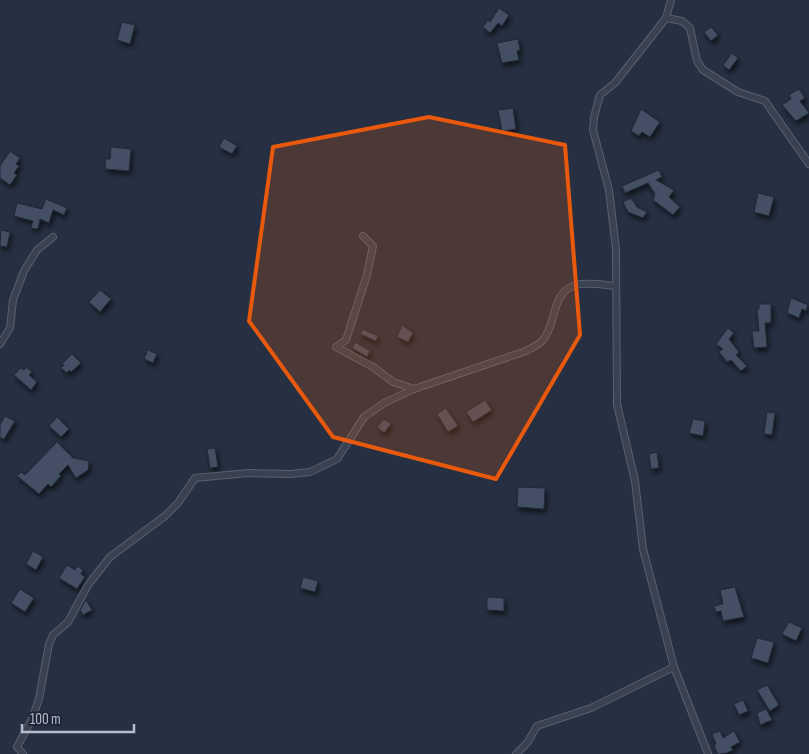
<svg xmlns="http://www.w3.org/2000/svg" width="809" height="754" font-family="'Sofia Sans Condensed',sans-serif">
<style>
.building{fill:#444f64;stroke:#212939;filter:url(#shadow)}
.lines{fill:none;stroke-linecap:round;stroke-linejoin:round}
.minor-casing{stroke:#58606f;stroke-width:8}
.minor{stroke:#3a4252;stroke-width:6}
.marked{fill:#e8590c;fill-opacity:0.2;stroke:#e8590c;stroke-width:4;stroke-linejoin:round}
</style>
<defs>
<filter id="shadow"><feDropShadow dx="2" dy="3.5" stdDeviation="2.5" flood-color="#0009"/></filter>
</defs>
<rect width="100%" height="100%" fill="#263042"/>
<g class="building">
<path d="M 499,8 L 509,15 L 502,26 L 498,23 L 490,33 L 483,27 L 488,20 L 490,22 Z"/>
<path d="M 122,22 L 135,25 L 130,44 L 117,40 Z"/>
<path d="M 711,27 L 718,35 L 711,41 L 704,32 Z"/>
<path d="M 518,39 L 520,50 L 517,51 L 519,60 L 502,63 L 497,43 Z"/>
<path d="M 732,53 L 738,58 L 729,70 L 723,65 Z"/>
<path d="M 799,89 L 805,98 L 800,101 L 809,113 L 796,121 L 782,105 L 791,99 L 789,95 Z"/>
<path d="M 513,108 L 516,129 L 502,131 L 498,110 Z"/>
<path d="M 641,109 L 660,122 L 650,137 L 642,132 L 639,136 L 631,131 Z"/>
<path d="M 224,138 L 237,146 L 232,154 L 219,147 Z"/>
<path d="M 111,147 L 131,149 L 129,171 L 105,169 L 106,159 L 110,159 Z"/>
<path d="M 10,151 L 20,158 L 16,164 L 19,166 L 14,173 L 17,175 L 10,185 L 0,178 L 0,166 Z"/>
<path d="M 659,170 L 662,177 L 656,180 L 674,190 L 669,197 L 680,207 L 673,215 L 653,200 L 655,194 L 648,183 L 625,193 L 622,186 Z"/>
<path d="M 758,193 L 774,197 L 769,216 L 754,212 Z"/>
<path d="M 631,198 L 637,207 L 647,212 L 643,218 L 628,212 L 623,202 Z"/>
<path d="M 46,199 L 67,208 L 64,215 L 53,210 L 49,223 L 40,219 L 38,229 L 31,228 L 33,221 L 14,216 L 17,203 L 42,209 Z"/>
<path d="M 1,230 L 10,232 L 7,247 L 0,246 Z"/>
<path d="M 100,290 L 111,299 L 100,312 L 89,302 Z"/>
<path d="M 791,298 L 808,305 L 806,311 L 802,309 L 799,318 L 787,313 Z"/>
<path d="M 759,304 L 771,304 L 771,323 L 765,323 L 767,347 L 754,348 L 752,331 L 759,331 L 757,309 L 759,309 Z"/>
<path d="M 402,325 L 413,333 L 408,342 L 397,337 Z"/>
<path d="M 728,328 L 734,333 L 729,339 L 739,352 L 736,355 L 747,366 L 741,371 L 731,360 L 727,362 L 719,352 L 723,349 L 716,344 Z"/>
<path d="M 363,329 L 378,336 L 376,341 L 360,334 Z"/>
<path d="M 355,342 L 370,351 L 367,357 L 352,348 Z"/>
<path d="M 148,350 L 157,354 L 153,363 L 144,359 Z"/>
<path d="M 72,354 L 81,363 L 71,372 L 69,370 L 67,373 L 61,368 L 64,365 L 62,364 Z"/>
<path d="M 26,367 L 32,372 L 29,375 L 37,382 L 31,390 L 14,375 L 21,368 L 24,370 Z"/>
<path d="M 485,400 L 492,410 L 473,422 L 466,412 Z"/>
<path d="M 446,408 L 458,426 L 448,432 L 437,414 Z"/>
<path d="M 767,412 L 775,413 L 772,435 L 764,434 Z"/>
<path d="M 5,416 L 15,421 L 4,439 L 0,437 L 0,425 Z"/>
<path d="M 57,417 L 69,429 L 61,437 L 49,426 Z"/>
<path d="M 384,419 L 391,424 L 384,433 L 377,427 Z"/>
<path d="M 693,419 L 705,421 L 703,436 L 689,433 Z"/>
<path d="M 57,442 L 73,458 L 89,461 L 88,470 L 76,478 L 68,465 L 59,474 L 61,476 L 51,487 L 48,484 L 39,494 L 17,476 L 21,472 L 25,475 Z"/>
<path d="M 215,448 L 218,467 L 210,468 L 207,449 Z"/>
<path d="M 657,452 L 659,468 L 651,469 L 649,454 Z"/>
<path d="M 518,487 L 545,488 L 544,509 L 517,507 Z"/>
<path d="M 33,551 L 43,557 L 36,570 L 26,564 Z"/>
<path d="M 67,565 L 75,570 L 77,566 L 83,570 L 81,574 L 85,577 L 77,589 L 59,578 Z"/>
<path d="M 303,577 L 318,581 L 315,592 L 300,588 Z"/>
<path d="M 735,587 L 744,617 L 723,621 L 721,611 L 716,612 L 714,606 L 723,604 L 720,590 Z"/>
<path d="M 20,589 L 34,598 L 25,612 L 11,603 Z"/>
<path d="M 487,597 L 504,598 L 504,611 L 487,610 Z"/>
<path d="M 86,600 L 92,610 L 83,615 L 80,610 Z"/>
<path d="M 789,622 L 802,628 L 796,641 L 782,634 Z"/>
<path d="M 757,638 L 774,642 L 768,663 L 751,658 Z"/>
<path d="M 767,685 L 779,705 L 770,711 L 757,690 Z"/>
<path d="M 743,700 L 748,711 L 739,715 L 734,704 Z"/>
<path d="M 766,709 L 772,720 L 760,725 L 757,713 Z"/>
<path d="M 720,731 L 723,738 L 734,731 L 740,742 L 731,747 L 733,750 L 727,753 L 718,754 L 714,746 L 716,744 L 712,734 Z"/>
</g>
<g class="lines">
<defs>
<g id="minor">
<path d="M 671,0 L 666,18 L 615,83 L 600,95 L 594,117 L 593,130 L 609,190 L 616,249 L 617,404 L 635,481 L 643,549 L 674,667 L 708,754"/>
<path d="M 666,18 L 682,21 L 690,28 L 697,61 L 703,70 L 738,92 L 765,101 L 809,164"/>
<path d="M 363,236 L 373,246 L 367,275 L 346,340 L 336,347 L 373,367 L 393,382 L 414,389"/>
<path d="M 0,344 L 10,328 L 13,300 L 24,271 L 37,250 L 53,237"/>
<path d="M 23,754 L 17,747 L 32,719 L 39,699 L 49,644 L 53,635 L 68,622 L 88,585 L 110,557 L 165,516 L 178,503 L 195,478 L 248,473 L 290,474 L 310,472 L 337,459 L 364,417 L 384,403 L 414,389 L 526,351 C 531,348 539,345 543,340 C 557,323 551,292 576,285 C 587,282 604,285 615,286"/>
<path d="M 516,754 L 527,743 L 537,726 L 591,708 L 674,667"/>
</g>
</defs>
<use href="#minor" class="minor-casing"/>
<use href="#minor" class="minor"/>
</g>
<path class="marked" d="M 429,117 L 565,145 L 580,335 L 496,479 L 333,437 L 249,321 L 273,147 Z"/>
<path d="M22 724v8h112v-8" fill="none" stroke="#b7bdcc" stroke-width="2.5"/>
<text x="30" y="724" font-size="15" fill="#b7bdcc" stroke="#1f2737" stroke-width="4" paint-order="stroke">100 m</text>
</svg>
